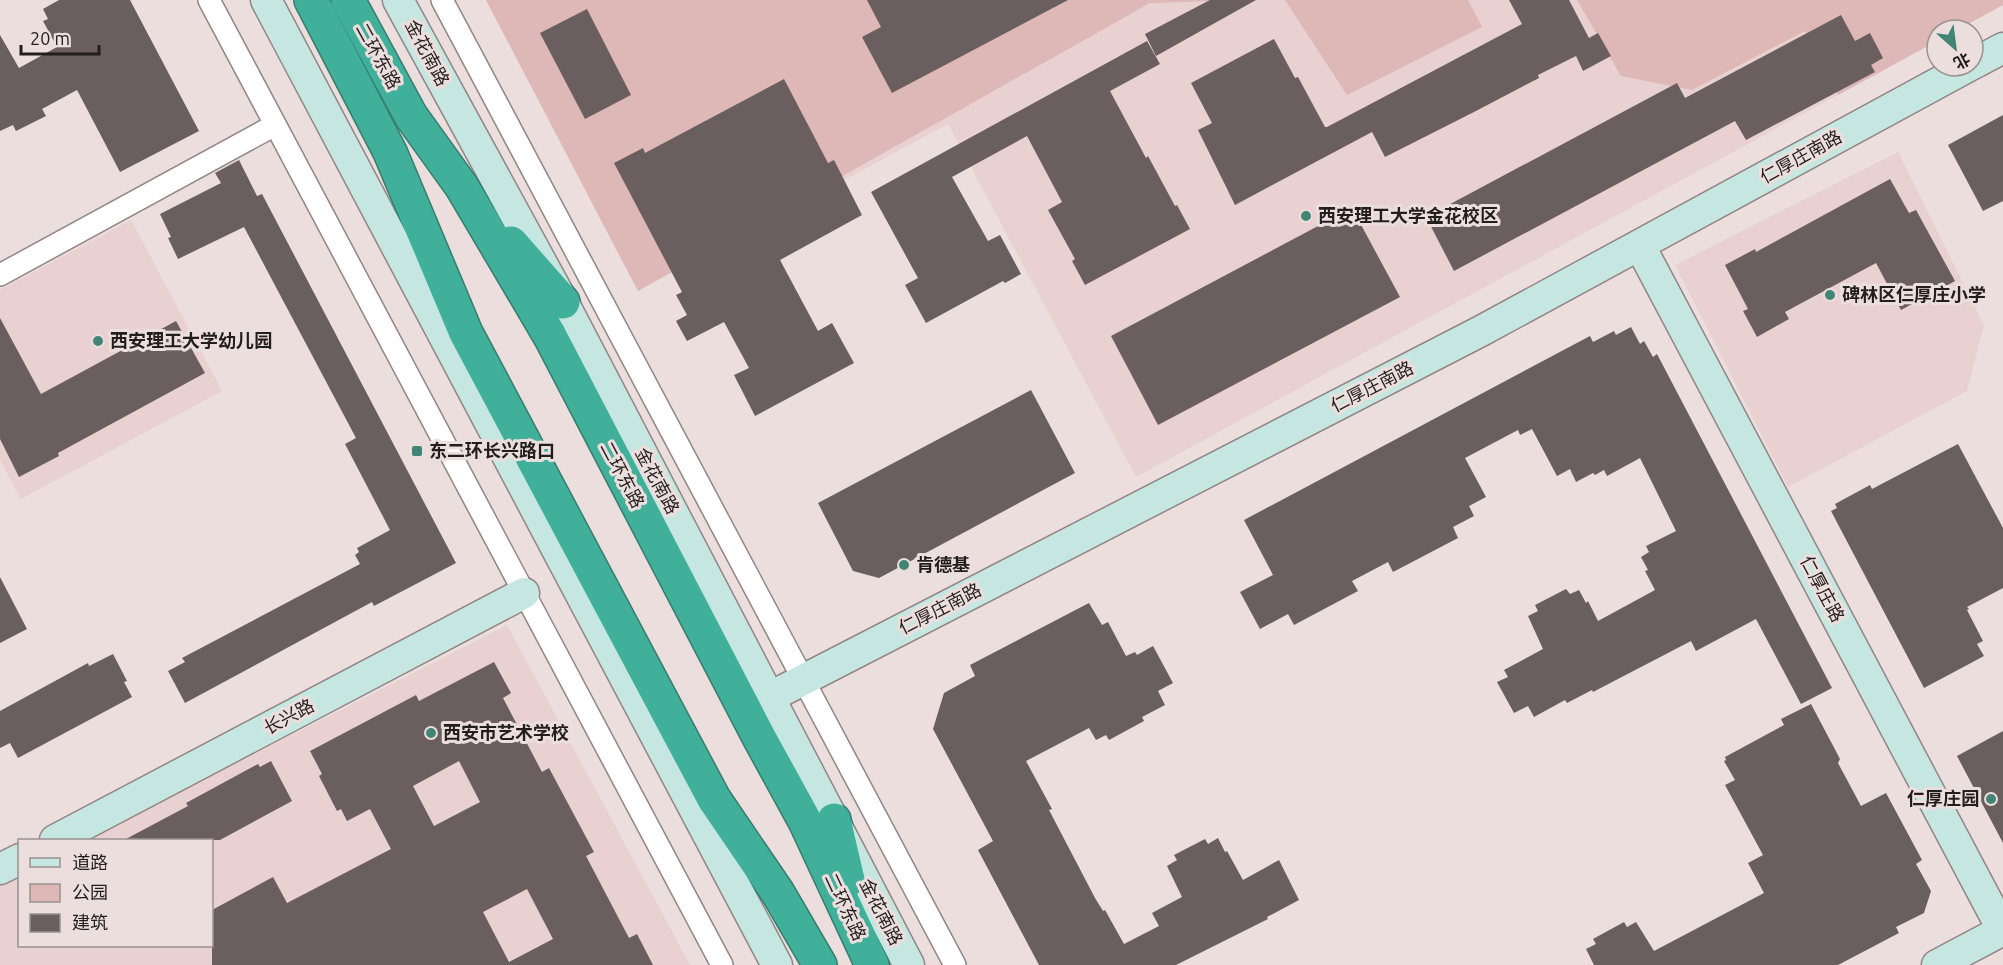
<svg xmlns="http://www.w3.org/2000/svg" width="2003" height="965" font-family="Ubuntu,'Noto Sans SC',sans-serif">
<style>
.built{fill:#e8d1d0}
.green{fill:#ddb8b6}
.building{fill:#6a5e5e;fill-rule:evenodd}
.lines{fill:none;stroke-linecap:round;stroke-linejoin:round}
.street-casing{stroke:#928585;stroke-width:24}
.secondary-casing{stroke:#928585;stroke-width:33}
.highway-casing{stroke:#367d6f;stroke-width:36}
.street{stroke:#fff;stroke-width:21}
.secondary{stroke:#c6e7e1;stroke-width:30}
.highway{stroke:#41b09a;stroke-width:33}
.poi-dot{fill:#428576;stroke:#ebdedd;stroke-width:2}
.labels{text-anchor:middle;stroke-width:6;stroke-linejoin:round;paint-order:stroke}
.street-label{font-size:18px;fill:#231e1e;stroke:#ebdedd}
.poi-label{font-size:18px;font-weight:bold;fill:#231e1e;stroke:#ebdedd;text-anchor:start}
</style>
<rect width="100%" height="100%" fill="#ebdedd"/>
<g class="built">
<path d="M 486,0 L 2003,0 L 2003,5 L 1957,30 L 1937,30 L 1937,41 L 1136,477 L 948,124 L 638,291 Z"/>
<path d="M 1898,152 L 1984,325 L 1967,391 L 1788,487 L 1675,265 Z"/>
<path d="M 131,220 L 222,391 L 21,499 L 0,460 L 0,290 Z"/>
<path d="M 507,625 L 690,965 L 0,965 L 0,885 L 19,875 L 20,946 L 212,946 L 212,840 L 86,840 Z"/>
</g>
<g class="green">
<path d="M 486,0 L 1243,0 L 1150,3 L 638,291 Z"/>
<path d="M 1285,0 L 1468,0 L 1482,27 L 1347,95 Z"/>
<path d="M 1577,0 L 2003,0 L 2003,5 L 1957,30 L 1937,30 L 1937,41 L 1838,95 L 1805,31 L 1692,90 L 1621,76 Z"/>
</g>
<g class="building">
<path d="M 59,0 L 130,0 L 199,131 L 120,172 L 77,90 L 42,109 L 46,116 L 16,131 L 13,125 L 0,131 L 0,35 L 19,68 L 57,47 L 43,21 L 48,19 L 43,9 Z"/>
<path d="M 867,0 L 1068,0 L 892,93 L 862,37 L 881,27 Z"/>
<path d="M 1210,0 L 1256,0 L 1156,56 L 1145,34 Z"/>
<path d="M 1509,0 L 1569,0 L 1589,38 L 1598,33 L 1611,56 L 1583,71 L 1576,56 L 1538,75 L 1539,78 L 1474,112 L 1385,157 L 1372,132 L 1235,205 L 1198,130 L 1212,123 L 1191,83 L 1274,39 L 1295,78 L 1298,77 L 1325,127 L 1327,127 L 1522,24 Z"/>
<path d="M 587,9 L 631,95 L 585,119 L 540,33 Z"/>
<path d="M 1841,15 L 1855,41 L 1870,33 L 1883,58 L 1871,65 L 1875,72 L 1746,140 L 1735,121 L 1454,271 L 1426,217 L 1677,83 L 1685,98 Z"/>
<path d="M 1147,41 L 1160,64 L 1110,91 L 1146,158 L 1148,156 L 1175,206 L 1177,205 L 1190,229 L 1085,285 L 1072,261 L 1075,259 L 1048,210 L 1062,202 L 1027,136 L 952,177 L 988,241 L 1000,235 L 1021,274 L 1005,283 L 1003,281 L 926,323 L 905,285 L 918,278 L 871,192 Z"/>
<path d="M 784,79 L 828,163 L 834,160 L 862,215 L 780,260 L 818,331 L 832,323 L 854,363 L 755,416 L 734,375 L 749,368 L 724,322 L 687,341 L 676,321 L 687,315 L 676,295 L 682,292 L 614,163 L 643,148 L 645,153 Z"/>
<path d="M 2003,115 L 2003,201 L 1983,211 L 1948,145 Z"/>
<path d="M 239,160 L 257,196 L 262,194 L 456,563 L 374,606 L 372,602 L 185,703 L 168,671 L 185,662 L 182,658 L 360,564 L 355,555 L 359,552 L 357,548 L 390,530 L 345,444 L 356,438 L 244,227 L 178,259 L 168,238 L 171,237 L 160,214 L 221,183 L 215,173 Z"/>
<path d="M 1890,179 L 1909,213 L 1916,210 L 1955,281 L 1901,310 L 1876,263 L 1785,312 L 1789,319 L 1757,337 L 1743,311 L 1748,309 L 1725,265 L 1755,249 L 1756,252 Z"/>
<path d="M 1352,208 L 1400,297 L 1158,425 L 1111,336 Z"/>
<path d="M 0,318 L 41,394 L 176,321 L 205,373 L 58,453 L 59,456 L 19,477 L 0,439 Z"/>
<path d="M 1631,327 L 1640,344 L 1644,341 L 1653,357 L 1657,354 L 1832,688 L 1801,704 L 1756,619 L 1696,651 L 1691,641 L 1593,692 L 1592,690 L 1567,703 L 1565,700 L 1534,717 L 1528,706 L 1514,713 L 1497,682 L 1508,677 L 1504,670 L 1543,649 L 1528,616 L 1538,611 L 1535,605 L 1566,589 L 1570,594 L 1579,590 L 1586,603 L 1588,601 L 1598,621 L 1655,590 L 1645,571 L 1648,570 L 1641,557 L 1649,552 L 1646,546 L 1676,531 L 1640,458 L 1607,476 L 1604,470 L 1595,475 L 1593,473 L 1576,482 L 1570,469 L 1557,476 L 1532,429 L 1520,435 L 1518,430 L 1465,458 L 1486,497 L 1469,506 L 1474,516 L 1453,527 L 1458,538 L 1393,572 L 1388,562 L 1352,581 L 1358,591 L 1294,625 L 1288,614 L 1260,629 L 1240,592 L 1273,575 L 1244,520 L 1590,336 L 1593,342 L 1614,331 L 1616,335 Z"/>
<path d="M 1031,390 L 1075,473 L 879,578 L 853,571 L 818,503 Z"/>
<path d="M 1958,444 L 2003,528 L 2003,588 L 1967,607 L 1969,609 L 1967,610 L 1983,641 L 1977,644 L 1984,656 L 1924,688 L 1831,511 L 1837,508 L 1835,504 L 1870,485 L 1872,489 Z"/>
<path d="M 0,577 L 27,629 L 0,643 Z"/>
<path d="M 1089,603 L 1102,625 L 1108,622 L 1126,656 L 1135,652 L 1137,655 L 1153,646 L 1173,683 L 1158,691 L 1165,705 L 1142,717 L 1144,721 L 1109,740 L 1106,735 L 1096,740 L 1089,728 L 1026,761 L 1052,809 L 1049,810 L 1095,898 L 1103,911 L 1105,910 L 1124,944 L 1159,926 L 1152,913 L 1182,897 L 1167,866 L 1177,860 L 1174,855 L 1205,839 L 1208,844 L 1218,838 L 1225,852 L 1227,851 L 1243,880 L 1279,860 L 1299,900 L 1267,917 L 1268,919 L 1176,965 L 1039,965 L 978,850 L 993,841 L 933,729 L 944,693 L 975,676 L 970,665 Z"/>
<path d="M 113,654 L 127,681 L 124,682 L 132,697 L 18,758 L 10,743 L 0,748 L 0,711 L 88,663 L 89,666 Z"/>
<path d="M 494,662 L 511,693 L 503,698 L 542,772 L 549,768 L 594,852 L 586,856 L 629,938 L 637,934 L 653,965 L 212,965 L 212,910 L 273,877 L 287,903 L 391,849 L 370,809 L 347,821 L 341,809 L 337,811 L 319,776 L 322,774 L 310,751 L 416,695 L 419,701 ZM 459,761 L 480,802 L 434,826 L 413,786 ZM 527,889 L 553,939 L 509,962 L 483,912 Z"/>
<path d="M 1811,704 L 1840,759 L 1838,763 L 1861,806 L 1886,793 L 1922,860 L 1916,864 L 1931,891 L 1924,913 L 1896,927 L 1899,933 L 1838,965 L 1594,965 L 1586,949 L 1596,944 L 1593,939 L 1624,922 L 1627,927 L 1636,922 L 1654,951 L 1764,893 L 1748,863 L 1763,855 L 1725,785 L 1735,780 L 1724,761 L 1726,760 L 1725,757 L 1784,725 L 1781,719 Z"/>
<path d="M 2003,731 L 2003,843 L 1957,756 Z"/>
<path d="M 271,761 L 292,801 L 220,840 L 124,840 L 188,806 L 186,803 L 258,764 L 260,767 Z"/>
</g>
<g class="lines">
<defs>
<g id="street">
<path d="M 209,0 L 722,965"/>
<path d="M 442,0 L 955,965"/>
<path d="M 0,275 L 275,125"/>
</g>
<g id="secondary">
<path d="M 266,0 L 777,965"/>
<path d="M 398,0 L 563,302 L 909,965"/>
<path d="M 1973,64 L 2003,48"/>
<path d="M 1640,246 L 2003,931"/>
<path d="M 770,697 L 1481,331 L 1969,66"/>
<path d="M 55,840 L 524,593"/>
<path d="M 0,869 L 20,859"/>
<path d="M 1937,965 L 2003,930"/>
</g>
<g id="highway">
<path d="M 311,0 L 390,152 L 466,333 L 714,799 L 778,893 L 820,965"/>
<path d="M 348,0 L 411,116 L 462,187 L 550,336 L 760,739 L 805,821 L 872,965"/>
<path d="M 511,243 L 563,302"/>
<path d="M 834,820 L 848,880"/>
</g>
</defs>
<use href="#street" class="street-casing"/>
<use href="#secondary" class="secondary-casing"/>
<use href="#highway" class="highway-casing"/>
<use href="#street" class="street"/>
<use href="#secondary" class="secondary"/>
<use href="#highway" class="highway"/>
</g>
<g class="poi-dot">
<circle cx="1306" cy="216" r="6"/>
<circle cx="1830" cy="295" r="6"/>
<circle cx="98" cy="341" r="6"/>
<rect x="411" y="445" width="12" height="12" rx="3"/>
<circle cx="904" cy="565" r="6"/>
<circle cx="431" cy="733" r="6"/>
<circle cx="1991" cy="799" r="6"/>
</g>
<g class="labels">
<g class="street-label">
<text transform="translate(427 53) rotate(62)" y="6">金花南路</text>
<text transform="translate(378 56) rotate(61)" y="6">二环东路</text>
<text transform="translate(1801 157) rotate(-29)" y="6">仁厚庄南路</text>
<text transform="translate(1372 387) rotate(-27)" y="6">仁厚庄南路</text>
<text transform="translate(622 475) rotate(62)" y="6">二环东路</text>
<text transform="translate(657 481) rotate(62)" y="6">金花南路</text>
<text transform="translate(1822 589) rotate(62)" y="6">仁厚庄路</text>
<text transform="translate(940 609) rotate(-27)" y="6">仁厚庄南路</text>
<text transform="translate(289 717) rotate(-28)" y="6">长兴路</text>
<text transform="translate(845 907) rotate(65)" y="6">二环东路</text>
<text transform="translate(881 912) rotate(63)" y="6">金花南路</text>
</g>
<g class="poi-label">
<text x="1318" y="222">西安理工大学金花校区</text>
<text x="1842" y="301">碑林区仁厚庄小学</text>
<text x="110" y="347">西安理工大学幼儿园</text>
<text x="429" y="457">东二环长兴路口</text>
<text x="916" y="571">肯德基</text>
<text x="443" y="739">西安市艺术学校</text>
<text x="1979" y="805" text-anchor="end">仁厚庄园</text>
</g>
</g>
<rect x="18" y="839" width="195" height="108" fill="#ebdedd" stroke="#9b9191" stroke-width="1.5"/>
<rect x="30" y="858" width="30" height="9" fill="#c6e7e1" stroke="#9b9191" stroke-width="1.5"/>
<text x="72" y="869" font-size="18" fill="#231e1e">道路</text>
<rect x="30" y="884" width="30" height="18" fill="#ddb8b6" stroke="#9b9191" stroke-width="1.5"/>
<text x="72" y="899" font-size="18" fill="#231e1e">公园</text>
<rect x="30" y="914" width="30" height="18" fill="#6a5e5e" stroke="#9b9191" stroke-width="1.5"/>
<text x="72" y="929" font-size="18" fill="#231e1e">建筑</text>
<g transform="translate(1955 48) rotate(152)"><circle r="28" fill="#ebdedd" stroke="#9b9191" stroke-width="1.5"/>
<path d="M0-4.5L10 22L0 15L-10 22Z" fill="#428576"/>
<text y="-9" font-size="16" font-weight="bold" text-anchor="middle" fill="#231e1e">北</text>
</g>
<path d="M21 45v9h78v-9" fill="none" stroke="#231e1e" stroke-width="3"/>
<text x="30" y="45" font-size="18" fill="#231e1e" stroke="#ebdedd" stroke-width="4.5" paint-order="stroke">20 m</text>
</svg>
